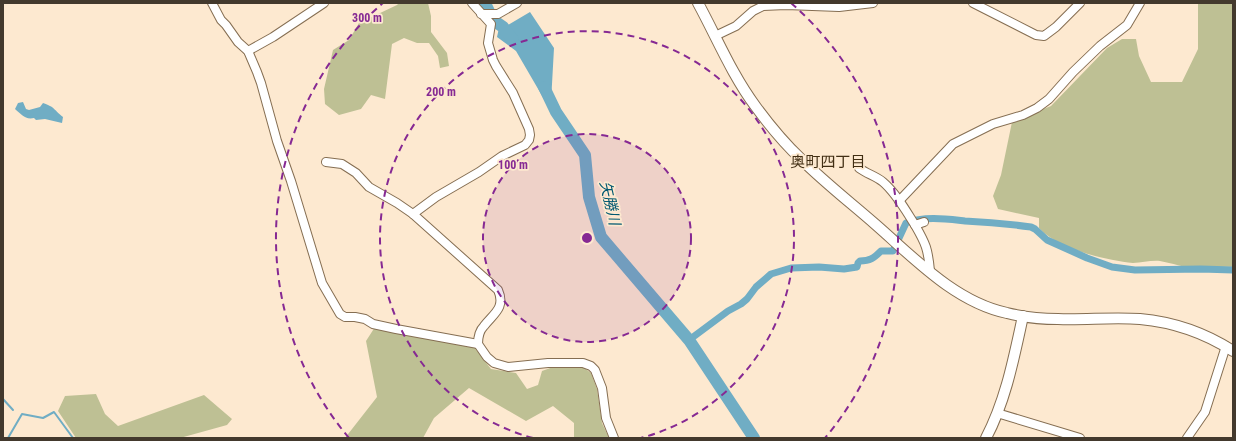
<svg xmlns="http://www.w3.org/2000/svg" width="1236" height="441" font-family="'Roboto Condensed','Noto Sans JP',sans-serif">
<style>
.green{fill:#bec094}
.water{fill:#70adc4}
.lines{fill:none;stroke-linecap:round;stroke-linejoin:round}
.stream{stroke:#70adc4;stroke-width:2}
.canal{stroke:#70adc4;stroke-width:7}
.river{stroke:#70adc4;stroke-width:12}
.minor-casing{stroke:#856e52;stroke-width:10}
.tertiary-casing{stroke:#856e52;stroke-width:12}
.minor{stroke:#fff;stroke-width:8}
.tertiary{stroke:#fff;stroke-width:10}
.ring{fill:none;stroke:#862993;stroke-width:2;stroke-dasharray:7 5}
.labels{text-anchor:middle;stroke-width:3.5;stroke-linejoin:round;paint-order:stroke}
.neighbourhood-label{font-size:15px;fill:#412e13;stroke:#fde9d0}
.water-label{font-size:15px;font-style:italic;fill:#015871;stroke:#fde9d0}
.centre{fill:#862993;stroke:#fde9d0;stroke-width:2}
.ring-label{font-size:12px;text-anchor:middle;font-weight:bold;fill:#862993;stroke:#fde9d0;stroke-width:3.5;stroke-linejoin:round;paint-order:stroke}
</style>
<rect width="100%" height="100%" fill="#fde9d0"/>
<g class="green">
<path d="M 399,3 L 428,3 L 431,16 L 431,32 L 447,53 L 449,66 L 440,68 L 438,56 L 429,43 L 417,43 L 404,38 L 392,44 L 385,99 L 371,95 L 361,109 L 339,115 L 325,104 L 324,89 L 333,50 L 349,40 L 359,23 L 397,5 Z"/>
<path d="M 1198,3 L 1233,3 L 1233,267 C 1221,266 1209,268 1196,268 C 1184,268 1172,263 1160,261 C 1151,260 1142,263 1133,263 C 1105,260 1058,249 1039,228 L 1039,218 L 998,209 L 993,196 L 1001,175 L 1012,122 L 1051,106 L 1107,48 L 1122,39 L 1136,39 L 1139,56 L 1151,82 L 1182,82 L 1198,49 Z"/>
<path d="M 375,327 L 474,347 L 491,369 L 516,373 L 527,389 L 538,385 L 542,371 L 553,367 L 583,367 L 591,373 L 597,389 L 602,423 L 609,438 L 574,438 L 574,423 L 553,406 L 526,421 L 469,388 L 434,418 L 423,438 L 345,438 L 377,397 L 366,341 Z"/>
<path d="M 96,394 L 105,414 L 118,426 L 204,395 L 232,419 L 227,425 L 180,438 L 76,438 L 58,411 L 65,396 Z"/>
</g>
<g class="water">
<path d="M 530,12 L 554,48 L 551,102 L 548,106 L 516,51 L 497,37 L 499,28 L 508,25 Z"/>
<path d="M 23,102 L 26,109 L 29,110 L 40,107 L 43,103 C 55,107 54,110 63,117 L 62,123 L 45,119 L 36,120 L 34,118 C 25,120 21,114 15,109 L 18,103 Z"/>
</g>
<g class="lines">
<g class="stream">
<path d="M 3,399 L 13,410"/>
<path d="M 8,438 L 22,414 L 43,418 L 54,412 L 73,438"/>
</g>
<path class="canal" d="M 689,340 L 728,311 L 741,304 L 747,299 L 756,287 L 771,274 L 791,268 L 819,267 L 844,269 L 857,267 L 858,263 L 860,261 C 870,261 874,258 881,251 L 893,251 L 906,223 C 925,216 946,219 965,221 C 987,222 1009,224 1031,227 L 1035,229 L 1047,240 L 1087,258 L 1112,267 L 1135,270 L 1201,269 L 1233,270"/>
<g class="river">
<path d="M 485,3 L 493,20 L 503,27 L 513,40"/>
<path d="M 544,87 L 556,112 L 585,155 L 589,197 L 601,237 L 689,340 L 754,438"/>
</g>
<defs>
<g id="minor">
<path d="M 212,3 L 221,20 L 226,25 L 238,42 L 248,51 L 257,72 L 261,83 L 277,141 L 291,181 L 322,283 L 340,314 L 345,317 L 355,317 L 365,319 L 373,324 L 396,329 L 478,344"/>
<path d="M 973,3 L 1036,35 L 1044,36 L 1056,27 L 1080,3"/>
<path d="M 481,14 L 498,14 L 517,3"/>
<path d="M 715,36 L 736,26 L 753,11 L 763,6 L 786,5 L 839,7 L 873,3"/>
<path d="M 248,51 L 273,37 L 324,3"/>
<path d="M 326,162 L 342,164 L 356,173 L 369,187 L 397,203 L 413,214 L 498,290 C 506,308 493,314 484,326 C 479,331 478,338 478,344 L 487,357 L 494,363 L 508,367 L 548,363 L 583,363 L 591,366 L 595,370 L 602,388 L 606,418 L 614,438"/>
<path d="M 859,168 C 867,174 876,176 883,182 C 896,193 906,211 915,225"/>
<path d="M 899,201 L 953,144 L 993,124 L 1023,115 L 1037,108 L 1049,99 L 1073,72 L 1100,46 L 1127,25 L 1140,3"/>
<path d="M 413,214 L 436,197 L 479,172 L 502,156 L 525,145 L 529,140 L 530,135 L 529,129 L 513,93 L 496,66 L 493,60 L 488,43 L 491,24 L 472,3"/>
<path d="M 924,222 L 915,225 C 926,244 928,249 930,271"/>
<path d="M 997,413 L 1080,438"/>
<path d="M 1187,438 L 1205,412 L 1226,346"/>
</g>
<g id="tertiary">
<path d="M 698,3 C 717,38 732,75 756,107 C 770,126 784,143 801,159 C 824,182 851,203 875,224 C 914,258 955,302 1007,313 C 1023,317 1042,319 1058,319 C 1085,320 1113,317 1140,319 C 1173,322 1205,333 1233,351"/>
<path d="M 986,438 C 1006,400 1014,357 1023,316"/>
</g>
</defs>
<use href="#minor" class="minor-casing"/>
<use href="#tertiary" class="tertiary-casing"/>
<use href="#minor" class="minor"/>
<use href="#tertiary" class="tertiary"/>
</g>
<circle cx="587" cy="238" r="104" fill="#862993" fill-opacity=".12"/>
<g class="ring">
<circle cx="587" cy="238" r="104"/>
<path d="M533 438A207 207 0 1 1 641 438"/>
<path d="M349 438A311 311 0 0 1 383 3M791 3A311 311 0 0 1 825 438"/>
</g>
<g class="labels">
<g class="neighbourhood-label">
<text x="828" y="167">奥町四丁目</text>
</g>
<g class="water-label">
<text transform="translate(610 203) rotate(77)" y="5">矢勝川</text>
</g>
</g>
<circle cx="587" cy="238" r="6" class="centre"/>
<g class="ring-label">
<text x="367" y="22">300 m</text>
<text x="441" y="96">200 m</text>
<text x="513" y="169">100 m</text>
</g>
<rect width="1236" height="441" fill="none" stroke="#43392d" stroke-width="8"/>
</svg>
